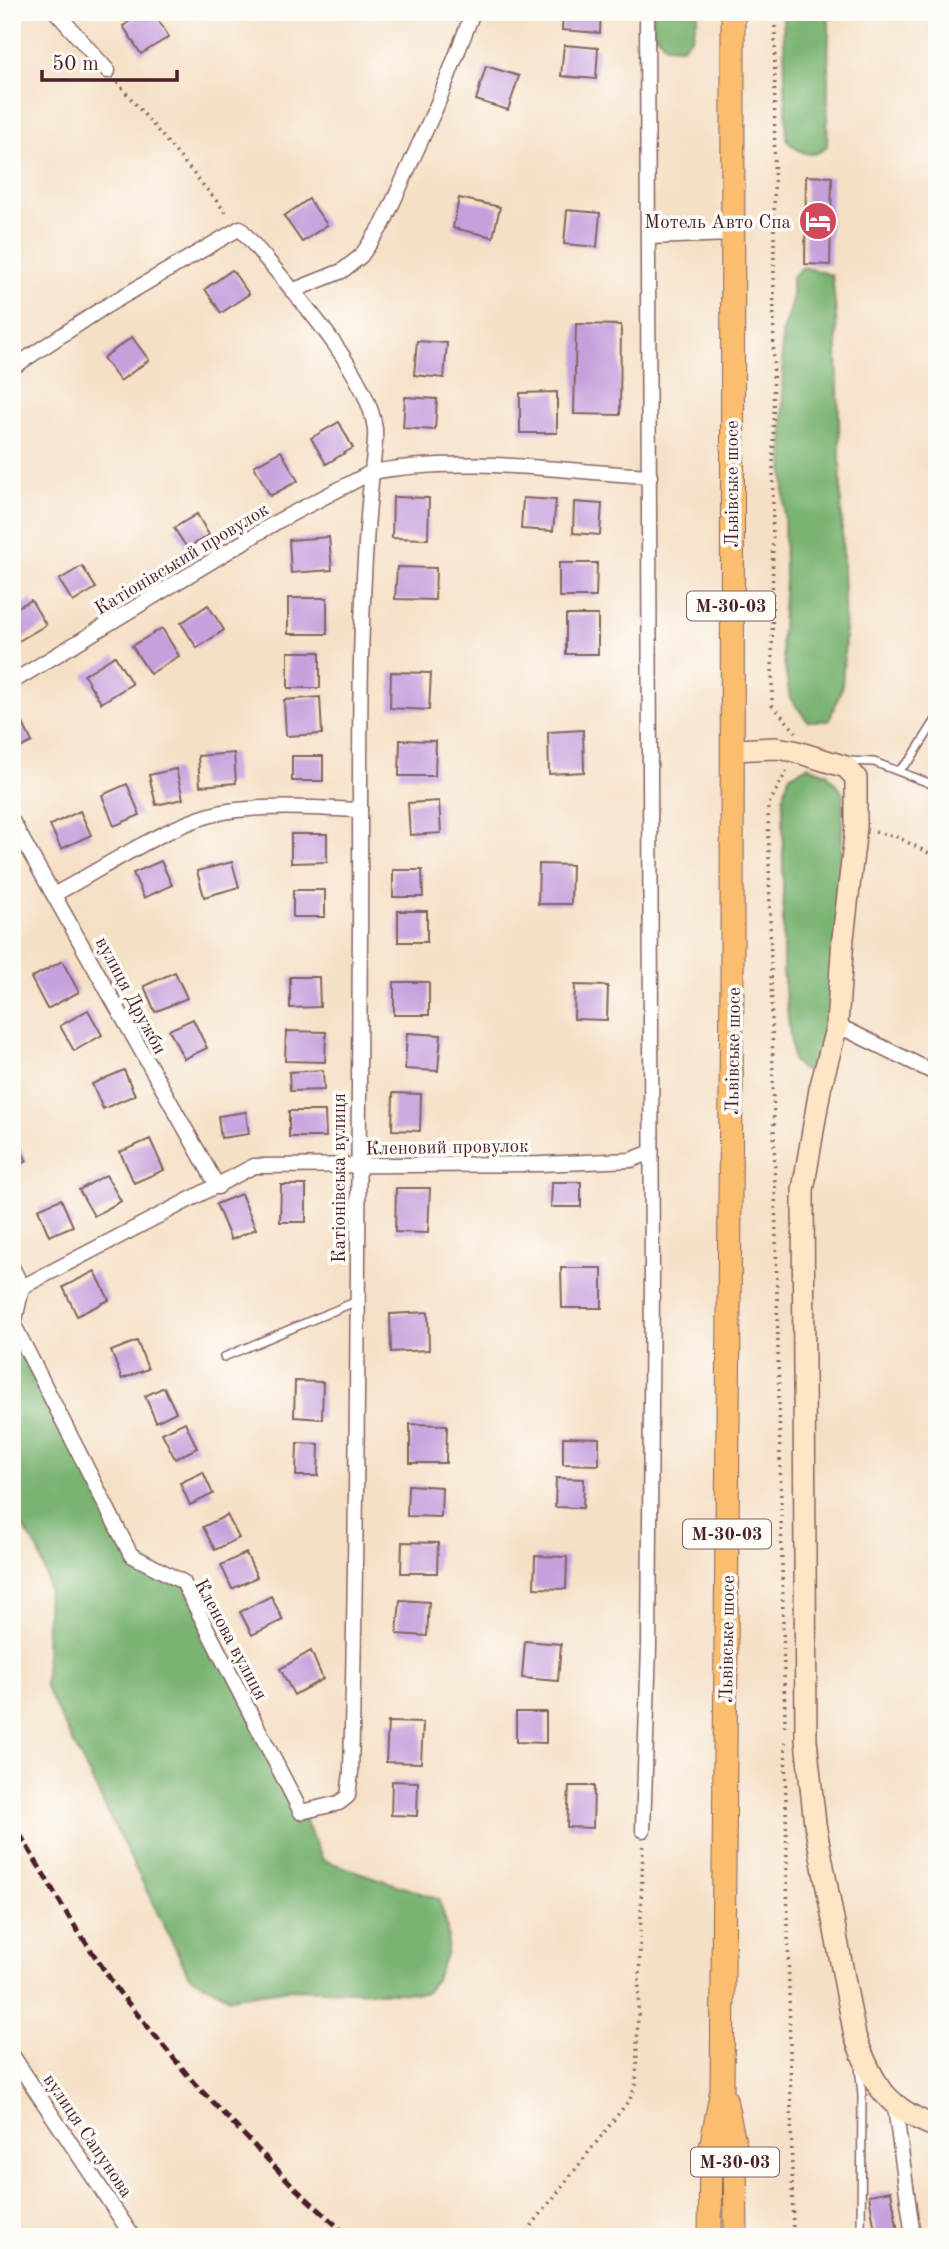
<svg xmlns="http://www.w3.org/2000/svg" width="949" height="2249" font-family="'Old Standard TT',serif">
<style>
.forest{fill:#7ab472;stroke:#626a4e;stroke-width:2}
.building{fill:#c5a0dd}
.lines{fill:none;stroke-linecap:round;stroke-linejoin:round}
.lane-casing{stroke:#866361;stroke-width:10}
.street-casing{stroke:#866361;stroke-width:17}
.secondary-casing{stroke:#866361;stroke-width:24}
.primary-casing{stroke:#866361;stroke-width:25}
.path{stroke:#866361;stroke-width:3.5;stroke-dasharray:2 5;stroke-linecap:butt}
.lane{stroke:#fff;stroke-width:7}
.street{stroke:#fff;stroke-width:14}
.secondary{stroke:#fde5c5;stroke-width:21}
.primary{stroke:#fbbd6e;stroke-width:23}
.rail{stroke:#4a1f2b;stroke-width:5;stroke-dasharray:10 5;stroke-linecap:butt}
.labels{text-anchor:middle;stroke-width:7;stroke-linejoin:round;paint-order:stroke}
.shield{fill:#fdfcf7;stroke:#806168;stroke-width:2}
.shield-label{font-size:18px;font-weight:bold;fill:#4a1f2b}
.poi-label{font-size:19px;fill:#4a1f2b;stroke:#fdfcf7;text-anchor:end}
.street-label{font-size:19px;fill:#4a1f2b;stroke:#fdfcf7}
</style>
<rect width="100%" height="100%" fill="#fdfcf7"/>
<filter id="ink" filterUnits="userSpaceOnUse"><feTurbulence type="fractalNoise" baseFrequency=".0143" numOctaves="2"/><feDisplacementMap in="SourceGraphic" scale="14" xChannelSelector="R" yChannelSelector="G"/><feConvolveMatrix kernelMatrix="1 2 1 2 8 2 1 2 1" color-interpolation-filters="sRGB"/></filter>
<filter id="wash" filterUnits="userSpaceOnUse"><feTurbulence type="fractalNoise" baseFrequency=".00686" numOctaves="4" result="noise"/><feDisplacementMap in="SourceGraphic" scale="28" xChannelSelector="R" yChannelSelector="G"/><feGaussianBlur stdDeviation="1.57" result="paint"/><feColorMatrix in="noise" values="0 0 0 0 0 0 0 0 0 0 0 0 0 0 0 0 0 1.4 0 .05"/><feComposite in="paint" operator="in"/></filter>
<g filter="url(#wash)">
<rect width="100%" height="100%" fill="#f5e0c6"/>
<g class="forest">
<path d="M 653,12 L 699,12 L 692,37 L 682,47 L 666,46 L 654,32 Z"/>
<path d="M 783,12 L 829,12 L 827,146 C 813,161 798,152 787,140 Z"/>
<path d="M 803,267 L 832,275 L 836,315 L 845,640 L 842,687 L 829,721 L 808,721 L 790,698 L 781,643 L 785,580 L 782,336 L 792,300 L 792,277 Z"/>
<path d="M 808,766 L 827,773 L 843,793 L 838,968 L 817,1073 L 801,1069 L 793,1061 L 783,972 L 783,798 L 789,776 Z"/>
<path d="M 12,1267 L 22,1287 L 14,1325 L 131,1555 L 183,1582 L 301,1812 L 323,1860 L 438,1899 C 455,1938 449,1960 426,1993 L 289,1989 L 230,1998 L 189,1976 L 45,1686 L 48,1585 L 39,1551 L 12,1511 Z"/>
</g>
<g id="blocks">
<g class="building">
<path d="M 143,12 L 153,12 L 169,37 L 141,54 L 123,26 Z"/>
<path d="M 563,12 L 601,12 L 600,33 L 562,30 Z"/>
<path d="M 564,45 L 598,48 L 596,79 L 561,76 Z"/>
<path d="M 486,66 L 519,76 L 508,110 L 476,100 Z"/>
<path d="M 806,176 L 832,177 L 830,265 L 805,264 Z"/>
<path d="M 459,198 L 500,207 L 493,237 L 453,228 Z"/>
<path d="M 309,199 L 327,225 L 302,242 L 284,216 Z"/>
<path d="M 567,210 L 600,213 L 597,247 L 564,244 Z"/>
<path d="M 232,270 L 249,294 L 221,313 L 205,289 Z"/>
<path d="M 576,324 L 621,325 L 620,415 L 574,414 Z"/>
<path d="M 132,337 L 149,360 L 120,381 L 103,358 Z"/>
<path d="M 417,341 L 447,343 L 444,378 L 414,375 Z"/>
<path d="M 557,392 L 557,433 L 520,433 L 520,393 Z"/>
<path d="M 405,397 L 437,399 L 435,430 L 403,428 Z"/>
<path d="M 339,422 L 353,448 L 326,464 L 311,438 Z"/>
<path d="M 281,451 L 298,481 L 270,496 L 254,466 Z"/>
<path d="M 393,497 L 429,498 L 428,539 L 392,538 Z"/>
<path d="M 523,498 L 556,500 L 553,531 L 521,529 Z"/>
<path d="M 574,502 L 602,504 L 600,535 L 573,533 Z"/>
<path d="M 197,514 L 209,535 L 187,548 L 174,528 Z"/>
<path d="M 329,537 L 332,570 L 291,573 L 289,540 Z"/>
<path d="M 559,563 L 597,563 L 596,597 L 559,597 Z"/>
<path d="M 82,566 L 96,588 L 73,602 L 59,580 Z"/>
<path d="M 397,567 L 436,568 L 435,600 L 395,599 Z"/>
<rect x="288" y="598" width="39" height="36"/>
<path d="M 31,600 L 46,625 L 17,642 L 12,634 L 12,610 Z"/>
<path d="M 208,605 L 224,630 L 197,648 L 181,623 Z"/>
<rect x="566" y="615" width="32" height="39"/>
<path d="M 162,628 L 179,656 L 150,674 L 132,646 Z"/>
<rect x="288" y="652" width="32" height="36"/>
<path d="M 115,656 L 132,684 L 101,703 L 84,675 Z"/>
<path d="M 391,672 L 431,673 L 429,710 L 390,708 Z"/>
<path d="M 320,697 L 322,734 L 286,736 L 284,700 Z"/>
<path d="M 19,715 L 32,742 L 12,752 L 12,718 Z"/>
<path d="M 583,730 L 584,772 L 549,774 L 548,732 Z"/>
<path d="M 400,740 L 436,741 L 435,776 L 399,776 Z"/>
<path d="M 234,753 L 236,783 L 200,786 L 198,756 Z"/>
<rect x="292" y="756" width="31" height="25"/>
<path d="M 176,769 L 183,799 L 156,805 L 149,775 Z"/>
<path d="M 127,784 L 140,815 L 114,826 L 102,795 Z"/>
<path d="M 439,801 L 441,833 L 410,835 L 408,803 Z"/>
<path d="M 80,811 L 91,835 L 61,849 L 50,825 Z"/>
<path d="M 291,834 L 327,834 L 327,862 L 291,863 Z"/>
<path d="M 161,861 L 172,885 L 144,898 L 133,873 Z"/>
<path d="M 232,862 L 239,887 L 204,897 L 197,871 Z"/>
<path d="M 539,864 L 572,865 L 571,904 L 538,904 Z"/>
<path d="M 393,870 L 422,870 L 423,897 L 393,897 Z"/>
<rect x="293" y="890" width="32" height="27"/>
<rect x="398" y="911" width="29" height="31"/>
<path d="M 62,961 L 79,992 L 47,1009 L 31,978 Z"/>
<path d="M 175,972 L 187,998 L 155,1012 L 144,986 Z"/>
<path d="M 290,977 L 319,977 L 320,1007 L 290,1008 Z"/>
<rect x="394" y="982" width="35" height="33"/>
<path d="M 575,985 L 608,986 L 607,1020 L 574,1019 Z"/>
<path d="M 88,1010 L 102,1035 L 74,1051 L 60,1026 Z"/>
<path d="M 193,1019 L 207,1048 L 184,1059 L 169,1030 Z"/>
<path d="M 286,1031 L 326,1032 L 325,1062 L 285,1061 Z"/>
<path d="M 407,1033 L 441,1035 L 438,1071 L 405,1069 Z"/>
<path d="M 124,1070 L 135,1095 L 103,1109 L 92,1084 Z"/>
<path d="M 323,1070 L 324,1090 L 290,1091 L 289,1072 Z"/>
<path d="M 393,1093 L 421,1094 L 420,1131 L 392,1130 Z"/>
<path d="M 289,1111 L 325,1111 L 326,1137 L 289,1137 Z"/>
<path d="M 246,1112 L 249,1134 L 221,1138 L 218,1116 Z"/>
<path d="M 14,1137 L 27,1161 L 12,1169 L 12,1138 Z"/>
<path d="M 150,1139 L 164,1170 L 134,1183 L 120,1152 Z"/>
<path d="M 106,1175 L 121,1201 L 94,1216 L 79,1190 Z"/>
<path d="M 552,1182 L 581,1182 L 581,1207 L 551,1207 Z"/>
<path d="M 281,1185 L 306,1185 L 306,1222 L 280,1222 Z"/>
<path d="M 396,1188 L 430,1188 L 428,1233 L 395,1232 Z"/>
<path d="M 241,1194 L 256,1229 L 231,1240 L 216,1204 Z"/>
<path d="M 61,1199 L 73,1226 L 49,1236 L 38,1209 Z"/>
<path d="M 561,1268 L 602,1268 L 602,1308 L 562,1308 Z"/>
<path d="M 95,1271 L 109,1300 L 77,1316 L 63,1287 Z"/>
<path d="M 428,1312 L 429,1350 L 391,1352 L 390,1314 Z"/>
<path d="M 137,1341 L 148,1369 L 122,1379 L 111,1351 Z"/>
<path d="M 295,1381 L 323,1382 L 322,1419 L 294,1417 Z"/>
<path d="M 164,1387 L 176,1412 L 156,1422 L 145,1396 Z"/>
<path d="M 185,1422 L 197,1448 L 175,1459 L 162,1433 Z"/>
<path d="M 410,1424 L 447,1425 L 446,1463 L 410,1463 Z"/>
<path d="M 563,1437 L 599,1438 L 599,1465 L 563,1464 Z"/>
<path d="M 297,1443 L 319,1444 L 318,1476 L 296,1476 Z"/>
<path d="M 203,1472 L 213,1494 L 190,1505 L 180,1483 Z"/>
<path d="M 556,1478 L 584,1479 L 583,1508 L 555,1507 Z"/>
<path d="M 408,1485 L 442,1487 L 441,1517 L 407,1516 Z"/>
<path d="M 227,1515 L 239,1538 L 215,1550 L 203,1527 Z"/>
<path d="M 402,1542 L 438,1543 L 437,1573 L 401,1573 Z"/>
<path d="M 246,1553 L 257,1577 L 232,1589 L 221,1565 Z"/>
<path d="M 535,1556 L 567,1557 L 566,1589 L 534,1588 Z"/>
<path d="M 271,1596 L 283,1620 L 252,1635 L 240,1612 Z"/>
<path d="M 400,1600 L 429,1602 L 427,1636 L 397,1634 Z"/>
<path d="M 525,1641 L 561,1644 L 558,1681 L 522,1678 Z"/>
<path d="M 311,1651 L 323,1679 L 294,1695 L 280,1669 Z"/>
<path d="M 516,1712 L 546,1712 L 546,1743 L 516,1742 Z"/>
<path d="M 388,1722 L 423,1723 L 421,1763 L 386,1762 Z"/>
<path d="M 392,1781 L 418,1782 L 417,1816 L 391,1815 Z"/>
<path d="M 569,1786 L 594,1786 L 593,1828 L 567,1827 Z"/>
<path d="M 891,2191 L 899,2237 L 876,2237 L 869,2195 Z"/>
</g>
</g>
</g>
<g filter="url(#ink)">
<use href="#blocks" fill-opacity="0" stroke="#866361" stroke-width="2"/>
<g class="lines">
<defs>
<g id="lane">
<path d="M 847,761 L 874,762 L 937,786"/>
<path d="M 898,771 L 911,759 L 937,718"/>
<path d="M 224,1357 L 357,1301"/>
<path d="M 859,2066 L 862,2095 L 861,2237"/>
</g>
<g id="street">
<path d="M 56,12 L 108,71"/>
<path d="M 649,237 L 733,234"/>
<path d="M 292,291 L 342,271 L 361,256 L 383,224 L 437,105 L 473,12"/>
<path d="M 12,368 L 103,308 L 240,228 C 279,276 368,368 375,429 C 376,443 373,459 372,472 L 278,521 L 12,682"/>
<path d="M 12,821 L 218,1187"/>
<path d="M 55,894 C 104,868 175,819 229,811 C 270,805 316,808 358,810"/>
<path d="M 837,1025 L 937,1074"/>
<path d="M 12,1267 L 22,1287"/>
<path d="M 22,1287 L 14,1325 L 131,1555 L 183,1582 L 301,1812 L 339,1803 L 348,1796 L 351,1772 C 358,1491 358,1210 360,929 C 361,777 356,624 372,472 C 462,455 559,471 650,476"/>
<path d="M 22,1287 L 254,1166 L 541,1164 L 631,1160 L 649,1153"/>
<path d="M 643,1830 L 649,1646 L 652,1282 L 647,12"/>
<path d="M 12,2055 L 133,2237"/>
<path d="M 895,2107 L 913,2237"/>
</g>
<path id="secondary" d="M 732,750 L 776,748 L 794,751 L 846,767 L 856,778 L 856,827 L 843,938 L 837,1025 L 820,1089 L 803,1190 L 806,1740 L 815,1824 L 855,2036 C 873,2085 887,2109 937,2127"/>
<g id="primary">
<path d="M 725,2099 L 735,2147 L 736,2237"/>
<path d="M 710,2237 L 711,2148 L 722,2089 L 732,978 L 733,12"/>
</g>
</defs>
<use href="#lane" class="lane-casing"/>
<use href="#street" class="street-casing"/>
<use href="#secondary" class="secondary-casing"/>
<use href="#primary" class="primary-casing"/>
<g class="path">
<path d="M 775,12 L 772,705 L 796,732"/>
<path d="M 117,82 L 229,216"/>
<path d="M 875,832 L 897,837 L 937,857"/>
<path d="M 785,1727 L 768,806 L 787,770"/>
<path d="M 785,1742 L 793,2237"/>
<path d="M 523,2237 L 630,2099 L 636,2084 L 643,1843"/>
</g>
<use href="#lane" class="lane"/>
<use href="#street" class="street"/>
<use href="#secondary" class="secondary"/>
<use href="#primary" class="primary"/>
<path class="rail" d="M 12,1821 L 70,1919 L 119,1992 L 195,2084 L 296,2189 L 349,2237"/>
</g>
</g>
<defs>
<symbol id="hotel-disc" viewBox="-11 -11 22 22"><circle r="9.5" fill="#d1495b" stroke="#fdfcf7"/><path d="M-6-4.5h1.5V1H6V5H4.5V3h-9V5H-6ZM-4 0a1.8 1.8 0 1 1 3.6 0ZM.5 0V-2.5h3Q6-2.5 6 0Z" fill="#fff"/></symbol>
</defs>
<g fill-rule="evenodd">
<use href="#hotel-disc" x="796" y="199" width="44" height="44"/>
</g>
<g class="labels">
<g class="shield">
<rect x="687" y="591.5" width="88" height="29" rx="5"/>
<rect x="683" y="1519.5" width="88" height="29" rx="5"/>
<rect x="691" y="2147.5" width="88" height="29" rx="5"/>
</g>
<g class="shield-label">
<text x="731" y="612">М-30-03</text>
<text x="727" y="1540">М-30-03</text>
<text x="735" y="2168">М-30-03</text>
</g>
<g class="poi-label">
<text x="791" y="228">Мотель Авто Спа</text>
</g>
<g class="street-label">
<text transform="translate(731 484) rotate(-90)" y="7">Львівське шосе</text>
<text transform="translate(181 558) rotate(-31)" y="7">Катіонівський провулок</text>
<text transform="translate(132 995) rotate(62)" y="7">вулиця Дружби</text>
<text transform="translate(732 1051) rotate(-89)" y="7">Львівське шосе</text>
<text transform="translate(447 1146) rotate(-1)" y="7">Кленовий провулок</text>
<text transform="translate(338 1178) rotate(-90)" y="7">Катіонівська вулиця</text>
<text transform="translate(232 1639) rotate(62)" y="7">Кленова вулиця</text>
<text transform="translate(726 1639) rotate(-89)" y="7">Львівське шосе</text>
<text transform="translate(89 2135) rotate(56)" y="7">вулиця Сапунова</text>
</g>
</g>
<rect width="949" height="2249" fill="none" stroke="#fdfcf7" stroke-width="42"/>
<path d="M42 70v10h135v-10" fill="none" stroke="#4a1f2b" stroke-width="3.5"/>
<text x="52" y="70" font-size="21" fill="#4a1f2b" stroke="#fdfcf7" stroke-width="5" paint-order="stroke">50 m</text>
</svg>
